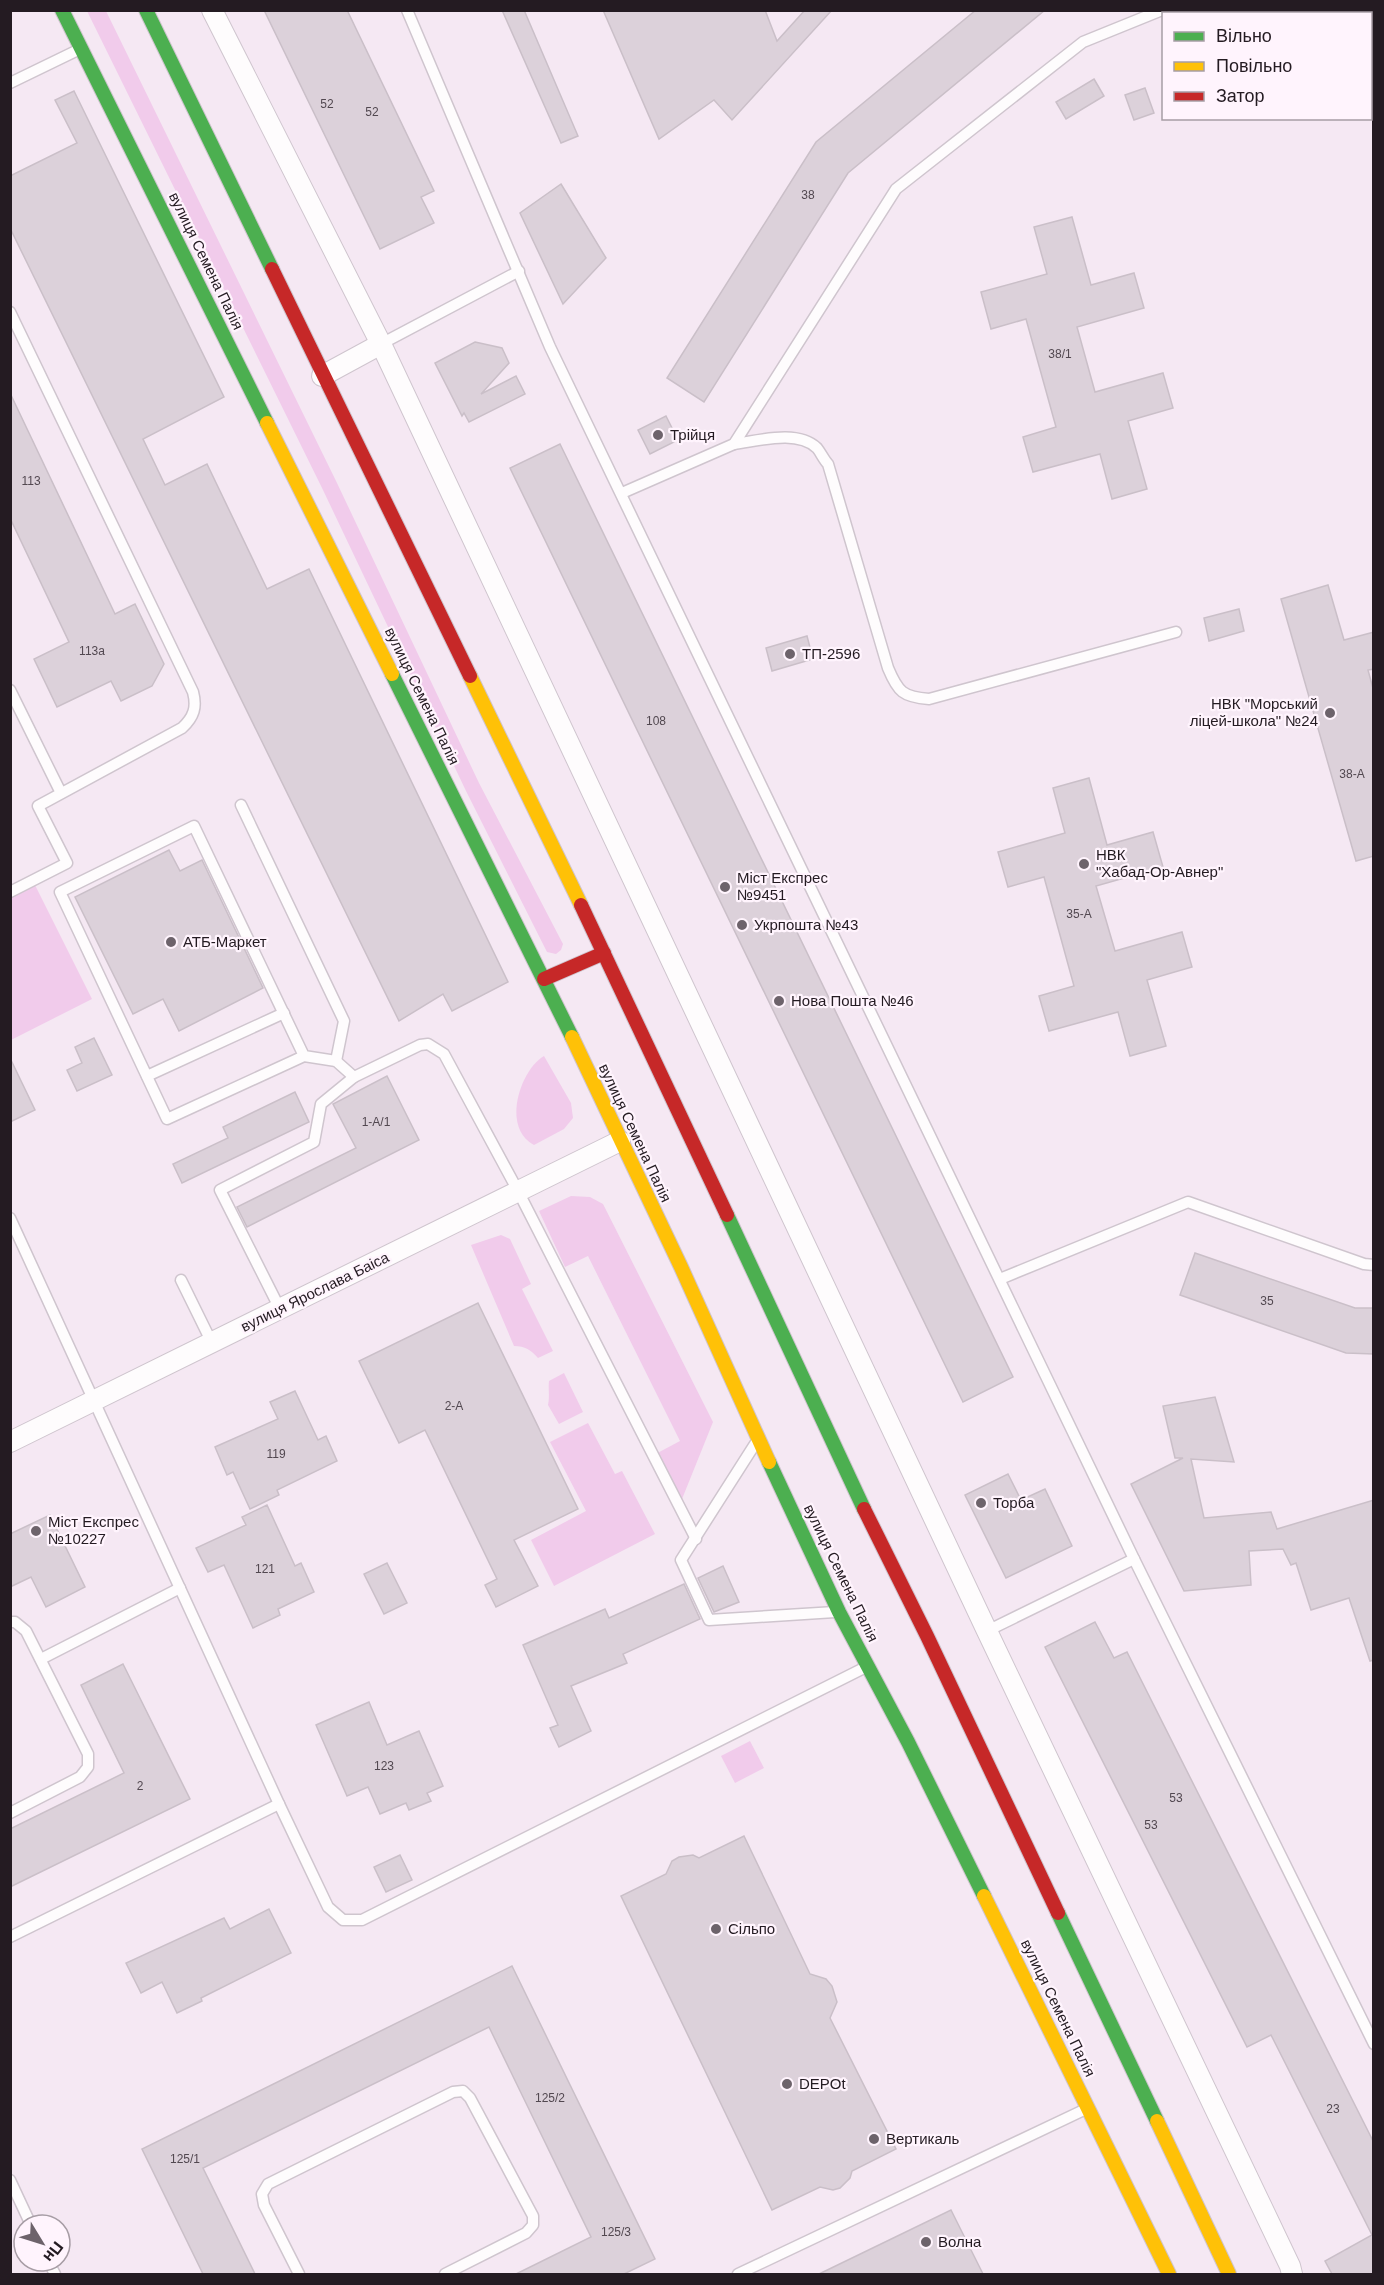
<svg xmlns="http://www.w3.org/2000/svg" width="1384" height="2285" font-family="Arial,sans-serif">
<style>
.green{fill:#f1cbeb}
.building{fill:#dcd1da;stroke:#cabfc8;stroke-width:1.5}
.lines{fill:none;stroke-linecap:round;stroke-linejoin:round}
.lane-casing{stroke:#cfc5ce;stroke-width:13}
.street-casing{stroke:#cfc5ce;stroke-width:22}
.fast-casing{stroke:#cfc5ce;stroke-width:16}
.slow-casing{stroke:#cfc5ce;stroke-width:16}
.jam-casing{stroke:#cfc5ce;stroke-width:16}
.lane{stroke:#fefcfd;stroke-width:10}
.street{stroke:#fefcfd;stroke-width:20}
.fast{stroke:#4caf50;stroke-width:14}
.slow{stroke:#ffc107;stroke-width:14}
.jam{stroke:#c62828;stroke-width:14}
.poi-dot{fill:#6d636b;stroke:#fff4fd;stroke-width:2}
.labels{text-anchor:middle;stroke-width:4.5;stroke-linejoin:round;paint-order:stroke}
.number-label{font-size:12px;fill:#524850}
.street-label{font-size:15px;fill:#241b22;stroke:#fff4fd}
.poi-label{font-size:15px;fill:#241b22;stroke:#fff4fd;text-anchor:start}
</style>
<rect width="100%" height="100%" fill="#f5e8f3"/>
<g class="green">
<path d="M 87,11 L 106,11 L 337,483 L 479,783 L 563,944 L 561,950 L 556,954 L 547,952 L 466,791 L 323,490 Z"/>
<path d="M 33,881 L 92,999 L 11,1040 L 11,892 Z"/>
<path d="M 544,1056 L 571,1103 L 573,1118 L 564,1129 L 534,1145 C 501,1128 520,1070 544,1056 Z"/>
<path d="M 571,1196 L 590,1197 L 603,1204 L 713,1422 L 680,1504 L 650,1457 L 680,1441 L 588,1256 L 565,1267 L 539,1211 Z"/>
<path d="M 501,1235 L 510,1239 L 531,1284 L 522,1289 L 553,1351 L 538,1358 C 531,1350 525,1346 514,1346 L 471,1245 Z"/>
<path d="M 564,1373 L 583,1412 L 559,1424 L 548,1405 C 550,1396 548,1389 549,1381 Z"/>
<path d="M 588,1423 L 615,1474 L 622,1471 L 655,1534 L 554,1586 L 531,1540 L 586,1511 L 550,1442 Z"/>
<path d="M 750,1741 L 764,1768 L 735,1783 L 721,1756 Z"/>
</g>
<g class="building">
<path d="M 264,10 L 347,10 L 434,191 L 421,197 L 434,223 L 380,249 Z"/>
<path d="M 502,10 L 524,10 L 578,136 L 561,143 Z"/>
<path d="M 603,10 L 765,10 L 777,41 L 805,10 L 832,10 L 732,120 L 714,100 L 659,139 Z"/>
<path d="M 976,10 L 1045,10 L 848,173 L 704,402 L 667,378 L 816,142 Z"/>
<path d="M 1094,79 L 1104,96 L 1066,119 L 1056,102 Z"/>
<path d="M 1145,88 L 1154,113 L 1134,120 L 1125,95 Z"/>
<path d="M 74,91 L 224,397 L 143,439 L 165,485 L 207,464 L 267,589 L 309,569 L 508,982 L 452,1011 L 443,994 L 399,1021 L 10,228 L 10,176 L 77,143 L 55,100 Z"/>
<path d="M 561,184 L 606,258 L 563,304 L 520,213 Z"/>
<path d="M 1072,217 L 1091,285 L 1134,273 L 1144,308 L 1077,327 L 1095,392 L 1163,373 L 1173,408 L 1128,421 L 1147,489 L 1112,499 L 1100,454 L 1033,472 L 1023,437 L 1056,427 L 1026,319 L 991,329 L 981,292 L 1047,274 L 1034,227 Z"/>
<path d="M 475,342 L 502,348 L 509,363 L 481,394 L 516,376 L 525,394 L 469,422 L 464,413 L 462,416 L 435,363 Z"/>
<path d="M 10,393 L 115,614 L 135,604 L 164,664 L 152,686 L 121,701 L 111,681 L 57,707 L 34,659 L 69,642 L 10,518 Z"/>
<path d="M 666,416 L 678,440 L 650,454 L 638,430 Z"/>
<path d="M 560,444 L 1013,1377 L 963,1402 L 510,468 Z"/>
<path d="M 1328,585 L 1344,640 L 1374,632 L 1374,669 L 1368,670 L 1374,692 L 1374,856 L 1356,861 L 1281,599 Z"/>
<path d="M 1239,609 L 1244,631 L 1209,641 L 1204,618 Z"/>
<path d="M 807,636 L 813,659 L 772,671 L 766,648 Z"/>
<path d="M 1089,778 L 1107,845 L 1153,832 L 1163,867 L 1096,886 L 1115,951 L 1182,932 L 1192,967 L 1147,980 L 1166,1046 L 1130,1056 L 1118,1012 L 1049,1031 L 1039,996 L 1074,986 L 1044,877 L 1008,887 L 998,852 L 1065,833 L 1053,788 Z"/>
<path d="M 169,850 L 180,871 L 202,860 L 263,988 L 179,1031 L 163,999 L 133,1014 L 75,897 Z"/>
<path d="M 94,1038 L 112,1075 L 77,1091 L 67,1070 L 82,1063 L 75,1047 Z"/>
<path d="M 10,1058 L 35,1110 L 10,1122 Z"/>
<path d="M 387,1076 L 419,1140 L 247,1227 L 237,1207 L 356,1148 L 333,1104 Z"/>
<path d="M 295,1092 L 309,1122 L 182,1183 L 173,1164 L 228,1138 L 223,1127 Z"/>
<path d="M 1195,1253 L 1355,1308 L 1374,1308 L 1374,1354 L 1346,1353 L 1180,1295 Z"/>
<path d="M 478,1303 L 578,1509 L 514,1540 L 538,1586 L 496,1607 L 485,1585 L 497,1579 L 425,1430 L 399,1443 L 359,1361 Z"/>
<path d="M 295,1391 L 318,1440 L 326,1436 L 337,1461 L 277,1490 L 279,1495 L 250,1509 L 233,1472 L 227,1475 L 215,1447 L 278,1419 L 270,1402 Z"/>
<path d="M 1215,1397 L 1234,1462 L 1191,1459 L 1204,1518 L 1271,1512 L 1277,1529 L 1374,1500 L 1374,1660 L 1370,1661 L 1349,1598 L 1311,1610 L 1296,1563 L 1291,1565 L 1283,1549 L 1249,1551 L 1251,1585 L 1184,1591 L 1131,1484 L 1183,1458 L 1175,1458 L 1163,1406 Z"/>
<path d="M 1008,1474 L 1021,1500 L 1045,1489 L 1072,1546 L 1006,1578 L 965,1495 Z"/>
<path d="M 267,1505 L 295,1566 L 301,1563 L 314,1592 L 278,1609 L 280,1615 L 253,1628 L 224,1565 L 208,1572 L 196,1548 L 246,1525 L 242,1517 Z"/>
<path d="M 50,1515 L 85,1587 L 46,1607 L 31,1577 L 10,1587 L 10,1534 Z"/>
<path d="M 387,1563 L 407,1603 L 384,1614 L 364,1574 Z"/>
<path d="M 723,1566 L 739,1602 L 714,1612 L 698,1578 Z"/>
<path d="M 684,1584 L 700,1619 L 623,1654 L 627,1663 L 571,1686 L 591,1731 L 559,1747 L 550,1728 L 558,1725 L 523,1645 L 605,1609 L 609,1618 Z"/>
<path d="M 1095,1622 L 1114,1658 L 1127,1652 L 1374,2143 L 1374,2274 L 1332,2274 L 1325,2261 L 1372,2235 L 1271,2035 L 1247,2047 L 1045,1647 Z"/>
<path d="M 123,1664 L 190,1799 L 10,1887 L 10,1829 L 124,1773 L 81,1685 Z"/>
<path d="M 369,1702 L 387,1745 L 419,1731 L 443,1786 L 427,1793 L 431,1801 L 409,1810 L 406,1803 L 380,1814 L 368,1787 L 347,1796 L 316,1725 Z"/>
<path d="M 744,1836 L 810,1974 L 826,1979 L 832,1986 L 837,2002 L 830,2018 L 896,2149 L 852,2171 L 850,2178 L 840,2188 L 833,2190 L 820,2187 L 772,2210 L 621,1896 L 666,1874 L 672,1861 L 679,1857 L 693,1855 L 699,1858 Z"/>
<path d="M 400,1855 L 412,1880 L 386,1892 L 374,1867 Z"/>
<path d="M 269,1909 L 291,1953 L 201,1998 L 202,2001 L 177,2013 L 162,1982 L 141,1993 L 126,1963 L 224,1918 L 230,1929 Z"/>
<path d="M 512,1966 L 655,2259 L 624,2274 L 516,2274 L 591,2237 L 489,2027 L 203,2168 L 255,2274 L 203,2274 L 142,2149 Z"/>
<path d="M 951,2210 L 983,2274 L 819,2274 Z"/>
</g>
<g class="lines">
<defs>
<g id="lane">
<path d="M 407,10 L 550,347 L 1134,1559 L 1374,2044"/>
<path d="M 10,83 L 78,50"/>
<path d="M 10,312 L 193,692 C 197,707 194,717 182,728 L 38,806 L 67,863 L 10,892"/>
<path d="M 381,344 L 519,271"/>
<path d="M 734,444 C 758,441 797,429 817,448 C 821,453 824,460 828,464 L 888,668 C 898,692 903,697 929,699 L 1176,632"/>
<path d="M 622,493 L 734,444 L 896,189 L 1083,42 L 1162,10"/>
<path d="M 10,690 L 61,793"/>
<path d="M 241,805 L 344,1021 L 336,1061"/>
<path d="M 304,1056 L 194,826 L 60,892 L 167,1119 L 304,1056 L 336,1061 L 354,1077 L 420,1045 L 428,1044 L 444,1054 L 518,1191 L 696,1539"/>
<path d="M 147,1076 L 284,1013"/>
<path d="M 10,1218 L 279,1804 L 328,1907 L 343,1920 L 362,1920 L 866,1667"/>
<path d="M 1000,1279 L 1188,1202 L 1364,1264 L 1374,1265"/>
<path d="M 181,1280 L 212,1343"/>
<path d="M 280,1309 L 220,1190 L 314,1142 L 321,1104 L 354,1077"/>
<path d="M 755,1444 L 681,1560 L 709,1620 L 835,1612"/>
<path d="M 10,1622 L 15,1622 L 26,1631 L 88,1754 L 88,1767 L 80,1777 L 10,1813"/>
<path d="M 987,1631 L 1134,1559"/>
<path d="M 41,1659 L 180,1588"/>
<path d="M 10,1937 L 279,1804"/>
<path d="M 10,2180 L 31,2225"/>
<path d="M 48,2261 L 55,2274"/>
<path d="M 299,2274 L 264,2205 L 262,2194 L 268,2184 L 453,2092 L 463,2091 L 470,2098 L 533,2216 L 533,2225 L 526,2233 L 445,2274"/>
<path d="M 738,2274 L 1086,2109"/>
</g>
<g id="street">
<path d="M 212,10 L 381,344 L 987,1631 L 1290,2266 L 1292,2274"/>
<path d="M 322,376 L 381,344"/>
<path d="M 10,1442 L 620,1141"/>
</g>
<g id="fast">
<path d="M 62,10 L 267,423"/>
<path d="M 146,10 L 272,269"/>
<path d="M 392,674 L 572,1037"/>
<path d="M 727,1215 L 864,1509"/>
<path d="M 769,1462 L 839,1612 L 908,1742 L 984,1896"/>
<path d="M 1058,1913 L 1157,2121"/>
</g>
<g id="slow">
<path d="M 267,423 L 392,674"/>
<path d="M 470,676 L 581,905"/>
<path d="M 572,1037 L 681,1267 L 769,1462"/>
<path d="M 984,1896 L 1169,2274"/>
<path d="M 1157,2121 L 1229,2274"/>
</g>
<g id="jam">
<path d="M 272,269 L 470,676"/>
<path d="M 581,905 L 727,1215"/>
<path d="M 544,979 L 604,953"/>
<path d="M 864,1509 L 927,1636 L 1058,1913"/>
</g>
</defs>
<use href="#lane" class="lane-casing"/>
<use href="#street" class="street-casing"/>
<use href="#fast" class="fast-casing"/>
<use href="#slow" class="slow-casing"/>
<use href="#jam" class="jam-casing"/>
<use href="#lane" class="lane"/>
<use href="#street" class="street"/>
<use href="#fast" class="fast"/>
<use href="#slow" class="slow"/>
<use href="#jam" class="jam"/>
</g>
<g class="poi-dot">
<circle cx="658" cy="435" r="6"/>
<circle cx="790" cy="654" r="6"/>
<circle cx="1330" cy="713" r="6"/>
<circle cx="1084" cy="864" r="6"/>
<circle cx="725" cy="887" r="6"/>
<circle cx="742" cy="925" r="6"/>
<circle cx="171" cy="942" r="6"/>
<circle cx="779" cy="1001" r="6"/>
<circle cx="981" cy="1503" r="6"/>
<circle cx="36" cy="1531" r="6"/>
<circle cx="716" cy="1929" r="6"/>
<circle cx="787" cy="2084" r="6"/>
<circle cx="874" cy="2139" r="6"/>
<circle cx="926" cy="2242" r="6"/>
</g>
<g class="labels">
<g class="number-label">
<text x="327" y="108">52</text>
<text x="372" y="116">52</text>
<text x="808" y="199">38</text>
<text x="1060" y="358">38/1</text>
<text x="31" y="485">113</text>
<text x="92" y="655">113а</text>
<text x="656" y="725">108</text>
<text x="1352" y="778">38-А</text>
<text x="1079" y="918">35-А</text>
<text x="376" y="1126">1-А/1</text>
<text x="1267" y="1305">35</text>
<text x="454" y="1410">2-А</text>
<text x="276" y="1458">119</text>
<text x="265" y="1573">121</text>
<text x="384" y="1770">123</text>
<text x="140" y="1790">2</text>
<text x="1176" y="1802">53</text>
<text x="1151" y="1829">53</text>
<text x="550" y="2102">125/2</text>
<text x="1333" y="2113">23</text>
<text x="185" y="2163">125/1</text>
<text x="616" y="2236">125/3</text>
</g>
<g class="street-label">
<text transform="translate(206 261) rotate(64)" y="5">вулиця Семена Палія</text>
<text transform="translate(422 696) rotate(64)" y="5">вулиця Семена Палія</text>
<text transform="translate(635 1133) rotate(65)" y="5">вулиця Семена Палія</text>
<text transform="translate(315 1292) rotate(-26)" y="5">вулиця Ярослава Баіса</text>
<text transform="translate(841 1573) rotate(64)" y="5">вулиця Семена Палія</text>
<text transform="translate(1058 2008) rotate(64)" y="5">вулиця Семена Палія</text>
</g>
<g class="poi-label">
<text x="670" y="440">Трійця</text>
<text x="802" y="659">ТП-2596</text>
<text x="1318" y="709" text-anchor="end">НВК "Морський<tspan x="1318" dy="17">ліцей-школа" №24</tspan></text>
<text x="1096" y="860">НВК<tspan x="1096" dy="17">"Хабад-Ор-Авнер"</tspan></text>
<text x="737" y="883">Міст Експрес<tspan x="737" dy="17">№9451</tspan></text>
<text x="754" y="930">Укрпошта №43</text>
<text x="183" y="947">АТБ-Маркет</text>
<text x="791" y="1006">Нова Пошта №46</text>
<text x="993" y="1508">Торба</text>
<text x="48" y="1527">Міст Експрес<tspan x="48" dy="17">№10227</tspan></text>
<text x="728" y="1934">Сільпо</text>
<text x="799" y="2089">DEPOt</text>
<text x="886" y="2144">Вертикаль</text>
<text x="938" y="2247">Волна</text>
</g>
</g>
<rect width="1384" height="2285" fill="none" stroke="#241b22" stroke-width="24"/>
<rect x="1162" y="12" width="210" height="108" fill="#fff4fd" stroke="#a79da5" stroke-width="1.5"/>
<rect x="1174" y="32" width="30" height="9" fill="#4caf50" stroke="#a79da5" stroke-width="1.5"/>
<text x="1216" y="42" font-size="18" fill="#241b22">Вільно</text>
<rect x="1174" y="62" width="30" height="9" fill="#ffc107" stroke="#a79da5" stroke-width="1.5"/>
<text x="1216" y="72" font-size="18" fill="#241b22">Повільно</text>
<rect x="1174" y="92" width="30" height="9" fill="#c62828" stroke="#a79da5" stroke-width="1.5"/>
<text x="1216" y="102" font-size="18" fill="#241b22">Затор</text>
<g transform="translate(42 2243) rotate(128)"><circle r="28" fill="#fff4fd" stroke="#a79da5" stroke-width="1.5"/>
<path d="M0-4.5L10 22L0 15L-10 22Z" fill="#6d636b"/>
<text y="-9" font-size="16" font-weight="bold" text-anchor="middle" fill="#241b22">Пн</text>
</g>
</svg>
